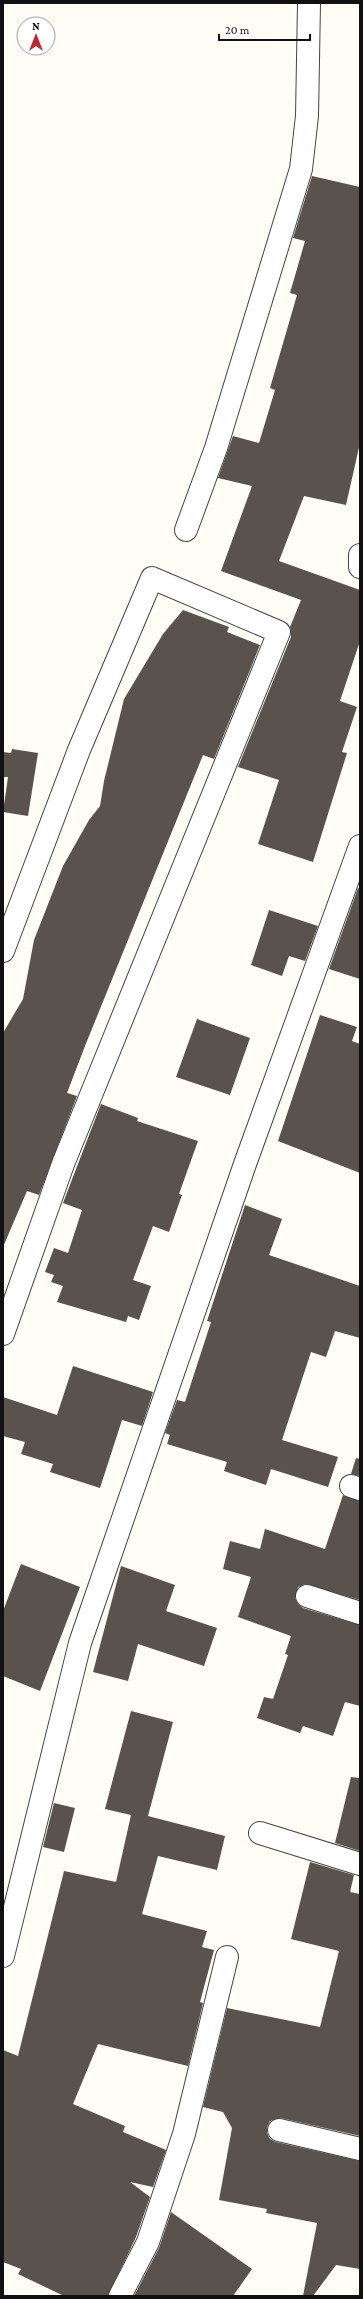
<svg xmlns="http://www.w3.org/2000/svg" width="363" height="2299" font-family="'Crimson Pro',serif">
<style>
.building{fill:#5a524d}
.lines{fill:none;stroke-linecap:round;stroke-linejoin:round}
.street-casing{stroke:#444;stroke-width:24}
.street{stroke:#fff;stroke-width:22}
</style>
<rect width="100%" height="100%" fill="#fffdf5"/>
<g class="building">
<path d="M 312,176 L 360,187 L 360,443 L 346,505 L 304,496 L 279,561 L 360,590 L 360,641 L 340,701 L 357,707 L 342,752 L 347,753 L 313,862 L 258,844 L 279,780 L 238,767 L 291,637 L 290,627 L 301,600 L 221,571 L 252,486 L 218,478 L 233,436 L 259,443 L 275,390 L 270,388 L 297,295 L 290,293 L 305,241 L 293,238 Z"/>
<path d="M 183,610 L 229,627 L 227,632 L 260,645 L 214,759 L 203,755 L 85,1046 L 67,1093 L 77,1096 L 39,1195 L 27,1191 L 3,1247 L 3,1033 L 23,999 L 34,940 L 63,866 L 89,820 L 100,806 L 104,781 L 124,699 L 163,634 Z"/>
<path d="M 12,749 L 38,753 L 28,816 L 3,812 L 8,777 L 3,777 L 3,752 L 11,753 Z"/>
<path d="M 358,888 L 360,889 L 360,979 L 329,969 Z"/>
<path d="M 269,910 L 318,926 L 305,961 L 289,956 L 282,976 L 251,965 Z"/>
<path d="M 320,1015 L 357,1027 L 352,1041 L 360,1044 L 360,1173 L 278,1141 Z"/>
<path d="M 197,1019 L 250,1038 L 230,1095 L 176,1077 Z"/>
<path d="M 101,1104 L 138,1118 L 137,1121 L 198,1141 L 179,1194 L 182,1195 L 169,1232 L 153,1226 L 133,1280 L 151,1286 L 139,1320 L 128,1316 L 126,1322 L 57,1302 L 63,1286 L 51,1282 L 54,1275 L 45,1272 L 54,1248 L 68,1253 L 82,1210 L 63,1203 Z"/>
<path d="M 245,1205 L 282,1219 L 269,1255 L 360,1286 L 360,1338 L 335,1331 L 326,1357 L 311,1352 L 282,1440 L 338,1457 L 328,1487 L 271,1469 L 266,1485 L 224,1471 L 227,1462 L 167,1444 L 170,1435 L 165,1433 L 177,1400 L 185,1402 L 211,1322 L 207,1321 Z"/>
<path d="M 73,1366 L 153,1392 L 142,1426 L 122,1420 L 100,1488 L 50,1472 L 53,1464 L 21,1454 L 25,1442 L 3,1436 L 3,1397 L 57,1415 Z"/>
<path d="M 356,1458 L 360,1459 L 360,1476 L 351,1474 Z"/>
<path d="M 343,1495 L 360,1501 L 360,1600 L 305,1584 L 298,1587 L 295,1598 L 298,1604 L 303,1608 L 360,1625 L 360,1706 L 345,1702 L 333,1736 L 303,1726 L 300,1733 L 257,1718 L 264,1697 L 273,1699 L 288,1655 L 285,1654 L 291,1636 L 238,1617 L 251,1577 L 223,1569 L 230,1541 L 260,1549 L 265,1529 L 325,1549 Z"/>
<path d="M 21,1564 L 80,1587 L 40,1691 L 3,1676 L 3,1611 Z"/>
<path d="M 121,1566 L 175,1585 L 166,1611 L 217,1628 L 204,1666 L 138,1644 L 128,1681 L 93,1672 Z"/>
<path d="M 131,1711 L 173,1722 L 148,1816 L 225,1836 L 217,1870 L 158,1856 L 142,1914 L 207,1931 L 202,1947 L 214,1950 L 200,2002 L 203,2003 L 188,2066 L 98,2044 L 73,2104 L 125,2126 L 123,2132 L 166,2150 L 153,2187 L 130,2182 L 150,2197 L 136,2237 L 108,2296 L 64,2296 L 18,2274 L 21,2269 L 3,2262 L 3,2050 L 18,2056 L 64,1871 L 116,1882 L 131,1815 L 105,1809 Z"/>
<path d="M 351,1777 L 360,1778 L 360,1851 L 335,1843 Z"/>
<path d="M 54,1803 L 75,1808 L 64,1852 L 43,1847 Z"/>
<path d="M 310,1862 L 354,1875 L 350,1892 L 360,1894 L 360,2136 L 281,2118 L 270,2121 L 267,2127 L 267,2133 L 270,2139 L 276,2142 L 360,2161 L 360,2269 L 336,2265 L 313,2296 L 303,2296 L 317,2223 L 266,2213 L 267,2209 L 219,2200 L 232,2128 L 223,2112 L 203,2107 L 227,2008 L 320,2027 L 339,1951 L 291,1939 Z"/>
<path d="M 171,2212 L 252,2269 L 233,2296 L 134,2296 L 159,2248 Z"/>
</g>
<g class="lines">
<defs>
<g id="street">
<path d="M 186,530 L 216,448 L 301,169 L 307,116 L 309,3"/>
<path d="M 360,555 L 360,567"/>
<path d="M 3,951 L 79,750 L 152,578 L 279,632 L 63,1164 L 3,1334"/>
<path d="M 351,1486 L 360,1489"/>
<path d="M 307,1596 L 360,1613"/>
<path d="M 260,1833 L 360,1864"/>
<path d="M 3,1956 L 80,1643 L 245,1164 L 360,846"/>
<path d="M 279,2130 L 360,2149"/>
<path d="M 120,2296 L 148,2242 L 184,2134 L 227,1957"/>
</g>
</defs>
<use href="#street" class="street-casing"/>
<use href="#street" class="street"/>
</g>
<rect width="363" height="2299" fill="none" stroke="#111111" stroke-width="8"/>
<g transform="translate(36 36)"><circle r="19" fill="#ffffff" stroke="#a0a0a0"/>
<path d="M0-3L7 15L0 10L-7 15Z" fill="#c4262e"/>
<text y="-6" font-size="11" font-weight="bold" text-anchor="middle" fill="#111111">N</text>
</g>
<path d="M219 34v6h91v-6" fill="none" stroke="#111111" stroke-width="2"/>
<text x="225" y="34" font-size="12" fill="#111111" stroke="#ffffff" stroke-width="3" paint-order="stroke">20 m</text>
</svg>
